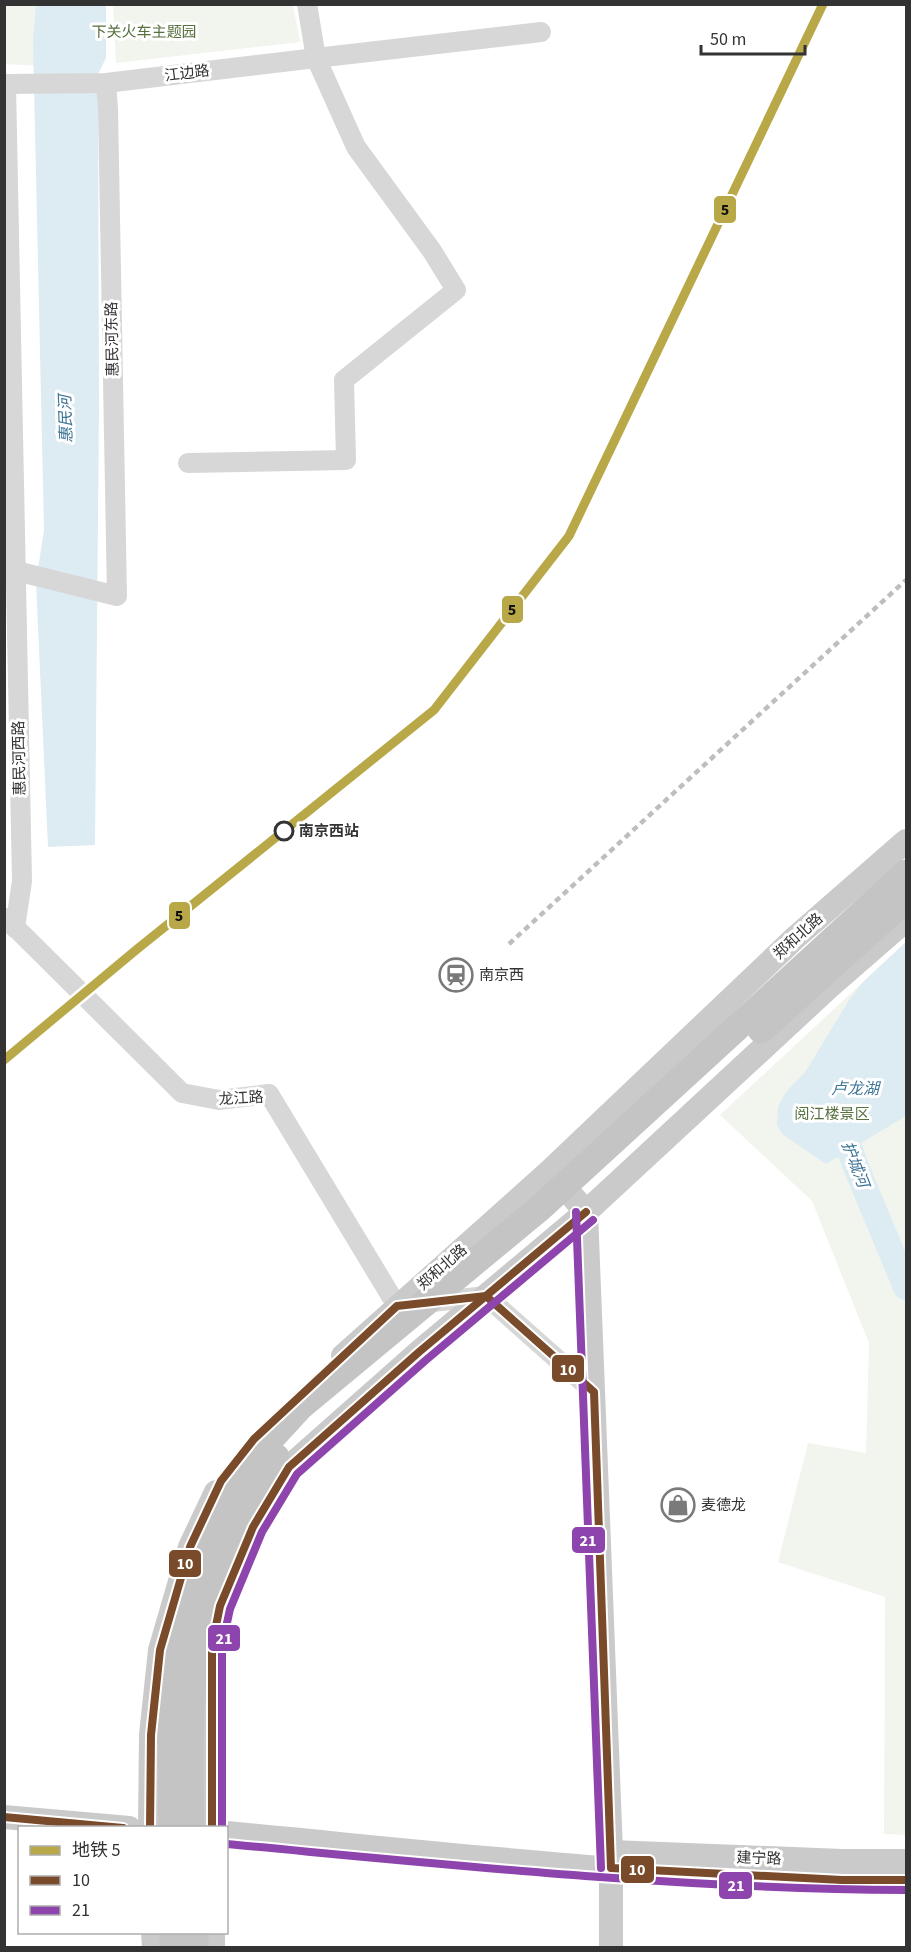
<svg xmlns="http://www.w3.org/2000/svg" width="911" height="1952" font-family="'Source Sans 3','Noto Sans SC',sans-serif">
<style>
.green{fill:#f1f5ed}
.water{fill:#ddebf3}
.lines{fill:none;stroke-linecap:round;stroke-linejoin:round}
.river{stroke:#ddebf3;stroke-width:26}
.minor{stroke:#d7d7d7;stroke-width:20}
.major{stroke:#cacaca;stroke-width:24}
.highway{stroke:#c4c4c4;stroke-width:27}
.rail{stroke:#bebebe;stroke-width:4.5;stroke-dasharray:6 4.5;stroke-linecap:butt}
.highway-bridge{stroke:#c4c4c4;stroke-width:27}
.bus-1-casing{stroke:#fff;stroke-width:12}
.bus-2-casing{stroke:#fff;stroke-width:12}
.bus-1{stroke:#7a4b2a;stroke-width:8}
.bus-2{stroke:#8e44ad;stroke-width:8}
.metro-1-casing{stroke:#fff;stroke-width:14}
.metro-1{stroke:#b9a848;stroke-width:9}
.stop-dot{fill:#fff;stroke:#333;stroke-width:3}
.labels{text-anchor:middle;stroke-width:6;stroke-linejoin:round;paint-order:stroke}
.park-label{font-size:15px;fill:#56703f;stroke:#fff}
.street-label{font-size:15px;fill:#333;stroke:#fff}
.stop-label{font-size:15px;font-weight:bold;fill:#333;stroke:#fff;text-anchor:start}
.poi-label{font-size:15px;fill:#333;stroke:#fff;text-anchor:start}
.water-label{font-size:16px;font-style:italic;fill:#3f7597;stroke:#fff}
.line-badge{stroke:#fff;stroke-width:2}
.badge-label{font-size:16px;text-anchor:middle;font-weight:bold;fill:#fff}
.pale-badge-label{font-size:16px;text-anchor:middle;font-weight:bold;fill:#111}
</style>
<rect width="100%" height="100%" fill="#fff"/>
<g class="green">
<path d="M 5,5 L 40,5 L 42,66 L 5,64 Z"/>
<path d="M 113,5 L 293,5 L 300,42 L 116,63 Z"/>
<path d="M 906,942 L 906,1835 L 884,1834 L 885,1597 L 778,1562 L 808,1443 L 866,1453 L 869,1343 L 812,1201 L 720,1115 Z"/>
</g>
<g class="water">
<path d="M 36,5 L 106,5 L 106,58 L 98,74 L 99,408 L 95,845 L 48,847 L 36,582 L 44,530 L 33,40 Z"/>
<path d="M 906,942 L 906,1116 L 826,1164 L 782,1134 L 777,1125 L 778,1107 L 786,1092 L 806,1071 L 849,1000 L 864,981 Z"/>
</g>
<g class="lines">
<path class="river" d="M 840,1118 L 854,1162 L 906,1287"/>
<g class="minor">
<path d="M 4,84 L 106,83 L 316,58 L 307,4"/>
<path d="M 6,85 L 22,881 L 15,928"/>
<path d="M 188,463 L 346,460 L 344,380 L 456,290 L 432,251 L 356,147 L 316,58 L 541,32"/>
<path d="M 4,568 L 117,596 L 108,109 L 106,83"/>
<path d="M 6,918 L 182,1093 L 219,1100 L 269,1094 L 397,1306 L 486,1296 L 594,1392"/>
</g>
<g class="major">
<path d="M 552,1173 L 586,1212 L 611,1852 L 611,1948"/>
<path d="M 343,1356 L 550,1171 L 796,937 L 906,841"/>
<path d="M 4,1817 L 129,1828"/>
<path d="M 150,1828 L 151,1735 L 160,1650 L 190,1547 L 216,1492"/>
<path d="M 212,1828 L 212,1645 L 220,1606 L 236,1565 L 253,1527 L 289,1467 L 419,1352 L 586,1212 L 829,987 L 906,920"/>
<path d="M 226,1833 C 451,1854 681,1882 906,1880"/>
<path d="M 611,1852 L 842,1861 L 906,1861"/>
<path d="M 153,1932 L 154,1948"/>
<path d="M 213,1932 L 213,1948"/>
</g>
<g class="highway">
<path d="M 173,1932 L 173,1948"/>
<path d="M 195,1932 L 195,1948"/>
</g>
<path class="rail" d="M 509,944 L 906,580"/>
<g class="highway-bridge">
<path d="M 761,1030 L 906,899"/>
<path d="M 172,1828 L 171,1731 L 175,1677 L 181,1626 L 194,1575 L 231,1487 L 268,1442 L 301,1406 L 541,1207 L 906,873"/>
<path d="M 191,1828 C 188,1739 188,1650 217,1565 C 221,1554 224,1542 230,1531 C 242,1505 259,1481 276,1457"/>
</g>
<defs>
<g id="bus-1">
<path d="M 4,1817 L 123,1828"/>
<path d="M 150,1828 L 151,1735 L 160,1650 L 190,1547 L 221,1481 L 254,1439 L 397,1306 L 486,1296 L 594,1392 L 611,1868 L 842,1880 L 906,1880"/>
<path d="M 212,1828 L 212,1645 L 220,1606 L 253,1527 L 289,1467 L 419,1352 L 586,1212"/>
</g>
<g id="bus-2">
<path d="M 576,1212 L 601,1868"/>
<path d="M 222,1828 L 222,1646 L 230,1609 L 262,1532 L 297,1474 L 426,1360 L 593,1220"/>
<path d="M 226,1844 C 453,1865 678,1889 906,1890"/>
</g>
</defs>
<use href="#bus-1" class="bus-1-casing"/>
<use href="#bus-2" class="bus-2-casing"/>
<use href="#bus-1" class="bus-1"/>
<use href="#bus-2" class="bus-2"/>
<defs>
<path id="metro-1" d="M 4,1060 L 136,950 L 434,710 L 569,536 L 823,4"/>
</defs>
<use href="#metro-1" class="metro-1-casing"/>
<use href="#metro-1" class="metro-1"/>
</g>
<defs>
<symbol id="station-ring" viewBox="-11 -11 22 22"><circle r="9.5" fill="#fff" stroke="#7a7a7a" stroke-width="1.5"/><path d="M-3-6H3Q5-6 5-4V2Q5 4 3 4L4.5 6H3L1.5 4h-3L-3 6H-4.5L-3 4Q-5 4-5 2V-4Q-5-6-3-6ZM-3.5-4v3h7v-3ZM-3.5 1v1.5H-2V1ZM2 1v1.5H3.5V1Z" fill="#7a7a7a"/></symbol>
<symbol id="shop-ring" viewBox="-11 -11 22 22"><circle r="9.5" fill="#fff" stroke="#7a7a7a" stroke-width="1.5"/><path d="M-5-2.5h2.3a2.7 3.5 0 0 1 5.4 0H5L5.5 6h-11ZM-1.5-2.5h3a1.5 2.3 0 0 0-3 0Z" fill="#7a7a7a"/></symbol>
</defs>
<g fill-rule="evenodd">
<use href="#station-ring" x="437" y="956" width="38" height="38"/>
<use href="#shop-ring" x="659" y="1486" width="38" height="38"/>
</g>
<circle class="stop-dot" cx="284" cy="831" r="9"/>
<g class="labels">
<g class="park-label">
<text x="144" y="37">下关火车主题园</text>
<text x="832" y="1119">阅江楼景区</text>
</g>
<g class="street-label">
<text transform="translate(187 73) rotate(-7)" y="5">江边路</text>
<text transform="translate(112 339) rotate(-91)" y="5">惠民河东路</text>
<text transform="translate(19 758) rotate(-91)" y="5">惠民河西路</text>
<text transform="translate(798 936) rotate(-42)" y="5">郑和北路</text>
<text transform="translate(241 1098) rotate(-3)" y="5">龙江路</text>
<text transform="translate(442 1267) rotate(-41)" y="5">郑和北路</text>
<text transform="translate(759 1858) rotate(2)" y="5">建宁路</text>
</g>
<g class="stop-label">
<text x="299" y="836">南京西站</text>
</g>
<g class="poi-label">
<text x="479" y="980">南京西</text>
<text x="701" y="1510">麦德龙</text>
</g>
<g class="water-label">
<text transform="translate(65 419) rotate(-92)" y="6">惠民河</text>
<text x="855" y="1094">卢龙湖</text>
<text transform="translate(856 1164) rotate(69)" y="6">护城河</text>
</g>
</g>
<g class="line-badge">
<rect x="713" y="195" width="24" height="29" rx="6" fill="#b9a848"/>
<rect x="501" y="595" width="23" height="29" rx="6" fill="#b9a848"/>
<rect x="168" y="901" width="23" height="29" rx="6" fill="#b9a848"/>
<rect x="551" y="1354" width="34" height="29" rx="6" fill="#7a4b2a"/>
<rect x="571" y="1526" width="35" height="28" rx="6" fill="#8e44ad"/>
<rect x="168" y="1549" width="34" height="29" rx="6" fill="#7a4b2a"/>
<rect x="207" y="1624" width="34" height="28" rx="6" fill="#8e44ad"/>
<rect x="620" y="1855" width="35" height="29" rx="6" fill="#7a4b2a"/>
<rect x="718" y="1871" width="35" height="29" rx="6" fill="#8e44ad"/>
</g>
<g class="badge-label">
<text x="568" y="1375">10</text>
<text x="588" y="1546">21</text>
<text x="185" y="1569">10</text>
<text x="224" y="1644">21</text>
<text x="637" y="1875">10</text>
<text x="736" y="1891">21</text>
</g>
<g class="pale-badge-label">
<text x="725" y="215">5</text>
<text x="512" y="615">5</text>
<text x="179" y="921">5</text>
</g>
<rect width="911" height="1952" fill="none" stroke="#333333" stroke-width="12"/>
<rect x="18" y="1826" width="210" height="108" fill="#ffffff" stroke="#adadad" stroke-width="1.5"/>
<rect x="30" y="1846" width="30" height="9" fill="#b9a848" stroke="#adadad" stroke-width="1.5"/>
<text x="72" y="1856" font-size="18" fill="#333333">地铁 5</text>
<rect x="30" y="1876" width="30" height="9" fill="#7a4b2a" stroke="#adadad" stroke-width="1.5"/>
<text x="72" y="1886" font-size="18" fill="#333333">10</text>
<rect x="30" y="1906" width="30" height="9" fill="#8e44ad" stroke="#adadad" stroke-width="1.5"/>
<text x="72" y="1916" font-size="18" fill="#333333">21</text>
<path d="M701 45v9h104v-9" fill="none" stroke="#333333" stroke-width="3"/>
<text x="710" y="45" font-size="18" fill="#333333" stroke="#ffffff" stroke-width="4.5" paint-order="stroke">50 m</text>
</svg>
